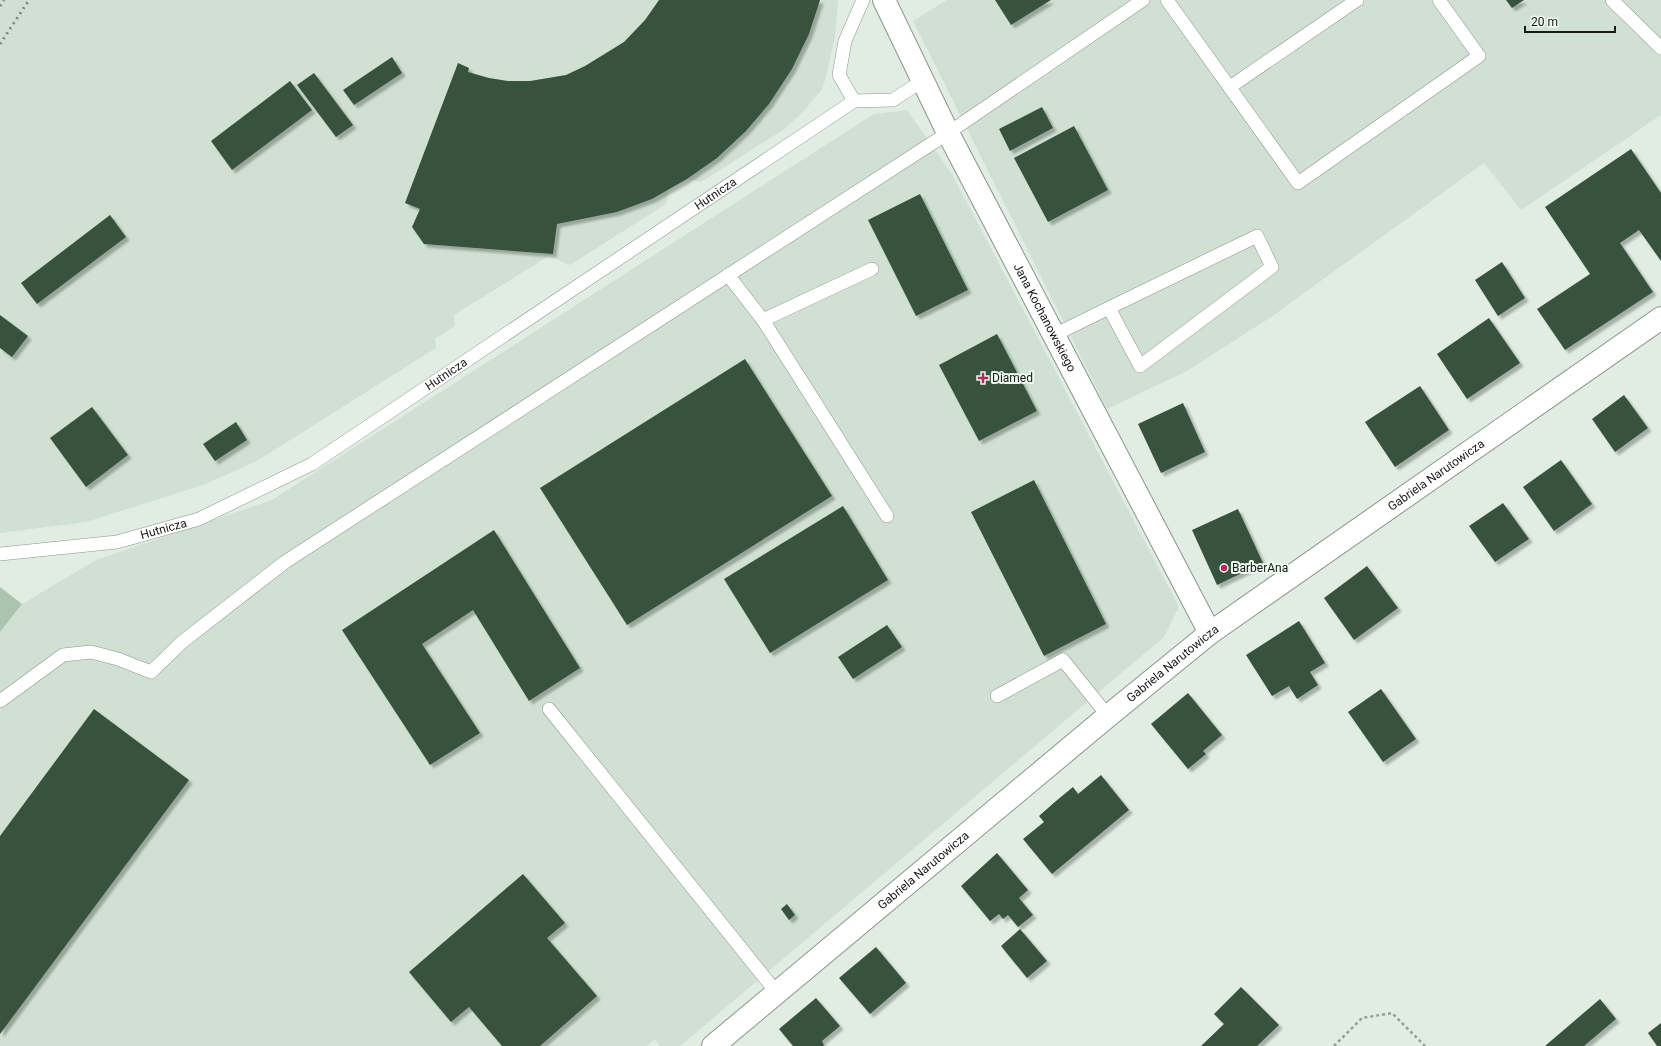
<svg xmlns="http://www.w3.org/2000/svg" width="1661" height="1046" font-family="Roboto,sans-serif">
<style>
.built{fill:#d0e1d3}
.green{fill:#abc4af}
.building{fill:#38533d;filter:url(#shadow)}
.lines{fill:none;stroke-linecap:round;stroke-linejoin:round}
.service-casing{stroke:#8b958d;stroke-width:14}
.minor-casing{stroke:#8b958d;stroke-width:24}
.tertiary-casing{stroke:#8b958d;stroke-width:24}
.path{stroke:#959d96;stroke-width:2.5;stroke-dasharray:3 3;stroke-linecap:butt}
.service{stroke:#fff;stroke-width:13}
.minor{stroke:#fff;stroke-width:22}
.tertiary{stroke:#fff;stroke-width:22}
.rail{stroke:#808881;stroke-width:3;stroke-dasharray:2 4;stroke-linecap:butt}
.poi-dot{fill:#b42a65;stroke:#eef9f0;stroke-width:1.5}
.labels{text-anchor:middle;stroke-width:4;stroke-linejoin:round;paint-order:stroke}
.street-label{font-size:12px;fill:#161916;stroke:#eef9f0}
.poi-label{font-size:12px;fill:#161916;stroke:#eef9f0;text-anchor:start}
</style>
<defs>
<filter id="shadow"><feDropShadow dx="3.5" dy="3.5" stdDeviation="1" flood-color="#0004"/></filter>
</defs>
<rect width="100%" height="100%" fill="#e1ece3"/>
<g class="built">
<path d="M 0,0 L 838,0 L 835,36 L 826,77 L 822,89 L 803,112 L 783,130 L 701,182 L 687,179 L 669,189 L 666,204 L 570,265 L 549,256 L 454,315 L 455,326 L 435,339 L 436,348 L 257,461 L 203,485 L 86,522 L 0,533 Z"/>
<path d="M 947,0 L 1661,0 L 1661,115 L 1521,210 L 1484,163 L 1271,317 L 1187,371 L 1107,409 L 913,21 Z"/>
<path d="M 907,110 L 952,174 L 1179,607 L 1164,637 L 680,1046 L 660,1046 L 655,1039 L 646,1046 L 0,1046 L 0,632 L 22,604 L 96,560 L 272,500 L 874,114 Z"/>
</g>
<path class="green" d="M 0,587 L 22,604 L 0,632 Z"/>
<g class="building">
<path d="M 659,0 L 820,0 L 809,34 L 792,69 L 769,104 L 746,131 L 717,158 L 687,179 L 652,199 L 617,212 L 557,224 L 553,254 L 424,244 L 412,227 L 420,209 L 405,203 L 458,63 L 469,68 L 468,72 L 489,78 L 508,81 L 530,81 L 566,75 L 585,66 L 624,42 L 645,20 Z"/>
<path d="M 995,0 L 1051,0 L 1011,25 Z"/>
<path d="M 1506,0 L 1524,0 L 1512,8 Z"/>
<path d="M 392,57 L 402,73 L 354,105 L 343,90 Z"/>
<path d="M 314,73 L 353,125 L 336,137 L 297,85 Z"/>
<path d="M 290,81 L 312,110 L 232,170 L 211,141 Z"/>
<path d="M 1042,107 L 1053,128 L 1010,151 L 999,129 Z"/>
<path d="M 1074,126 L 1108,190 L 1048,222 L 1014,158 Z"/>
<path d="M 1631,149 L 1661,193 L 1661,261 L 1639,230 L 1620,243 L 1653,292 L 1565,350 L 1537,309 L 1590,274 L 1545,207 Z"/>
<path d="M 920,194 L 968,290 L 916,316 L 868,220 Z"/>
<path d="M 110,215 L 126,237 L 37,304 L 21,283 Z"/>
<path d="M 1502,262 L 1525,298 L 1498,316 L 1475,280 Z"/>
<path d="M 0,315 L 28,336 L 12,357 L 0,348 Z"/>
<path d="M 1489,318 L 1520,363 L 1467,399 L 1437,354 Z"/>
<path d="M 997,334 L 1037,411 L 979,441 L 939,365 Z"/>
<path d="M 745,359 L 832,496 L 627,625 L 540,488 Z"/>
<path d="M 1420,386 L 1449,430 L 1395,467 L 1365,422 Z"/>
<path d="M 1624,395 L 1648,428 L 1615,452 L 1592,419 Z"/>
<path d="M 1183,403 L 1205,452 L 1161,473 L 1138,424 Z"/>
<path d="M 92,407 L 128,455 L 86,487 L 50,438 Z"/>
<path d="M 236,422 L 247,440 L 215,461 L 203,444 Z"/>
<path d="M 1561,460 L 1592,504 L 1554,531 L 1523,487 Z"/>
<path d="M 1034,480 L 1106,624 L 1044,656 L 971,512 Z"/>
<path d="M 1503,503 L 1529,539 L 1495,562 L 1469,526 Z"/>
<path d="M 843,506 L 888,580 L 770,653 L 724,579 Z"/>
<path d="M 1238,509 L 1263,563 L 1217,585 L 1192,530 Z"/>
<path d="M 494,530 L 580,668 L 529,701 L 473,610 L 422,644 L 480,733 L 430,765 L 342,630 Z"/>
<path d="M 1367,566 L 1398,608 L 1354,640 L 1324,598 Z"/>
<path d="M 1299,621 L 1325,663 L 1310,672 L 1318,685 L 1297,699 L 1289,686 L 1272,696 L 1246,655 Z"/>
<path d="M 887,625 L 902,647 L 853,679 L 838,657 Z"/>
<path d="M 1381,689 L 1416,739 L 1383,762 L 1348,712 Z"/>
<path d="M 1188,693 L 1222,735 L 1203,751 L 1206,754 L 1188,769 L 1151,724 Z"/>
<path d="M 94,709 L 189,780 L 0,1034 L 0,836 Z"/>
<path d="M 1101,775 L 1129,810 L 1052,874 L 1023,839 L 1044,822 L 1039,816 L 1056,801 L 1073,787 L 1078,794 Z"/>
<path d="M 997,853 L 1028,890 L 1019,898 L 1033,915 L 1018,927 L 1008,915 L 1003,919 L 999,914 L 990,921 L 961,886 Z"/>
<path d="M 523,874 L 565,923 L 547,938 L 597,996 L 540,1046 L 502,1046 L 469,1007 L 451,1022 L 409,972 Z"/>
<path d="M 787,904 L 795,915 L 789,920 L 781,909 Z"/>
<path d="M 1020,929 L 1047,961 L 1027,978 L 1001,946 Z"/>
<path d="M 876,947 L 906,983 L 870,1014 L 839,978 Z"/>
<path d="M 1241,987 L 1279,1025 L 1257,1046 L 1201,1046 L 1224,1024 L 1214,1014 Z"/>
<path d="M 816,998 L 840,1026 L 822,1041 L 824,1045 L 823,1046 L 793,1046 L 779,1029 Z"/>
<path d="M 1600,999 L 1616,1019 L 1584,1046 L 1545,1046 Z"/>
<path d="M 1661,1023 L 1661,1046 L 1657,1046 L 1648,1033 Z"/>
</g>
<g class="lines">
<defs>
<g id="service">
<path d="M 1167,0 L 1298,183 L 1479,56 L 1439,0"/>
<path d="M 1612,0 L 1661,48"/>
<path d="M 1230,87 L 1357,0"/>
<path d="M 854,101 L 839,75 L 845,41 L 863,0"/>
<path d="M 728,275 L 763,320 L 887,516"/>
<path d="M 763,320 L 872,269"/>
<path d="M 1054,335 L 1109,308 L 1257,236 L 1272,267 L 1140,366 L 1109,308"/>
<path id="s1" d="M 0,554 L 117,542 L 199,519 L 312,464 L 854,101 L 893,100 L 922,81"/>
<path d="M 997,696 L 1063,660 L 1108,716"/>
<path d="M 0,701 L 63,655 L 91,652 L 118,659 L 151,672 L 182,642 L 285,562 L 948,133 L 1143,0"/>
<path d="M 549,709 L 777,993"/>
</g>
<g id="minor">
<path id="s2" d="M 884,0 L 948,133 L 1210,633"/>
</g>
<g id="tertiary">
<path id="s3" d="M 713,1046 L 1108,716 L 1210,633 L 1661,318"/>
</g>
</defs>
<use href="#service" class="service-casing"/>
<use href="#minor" class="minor-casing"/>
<use href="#tertiary" class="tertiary-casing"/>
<path class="path" d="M 1334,1046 L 1362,1018 L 1392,1013 L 1425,1046"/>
<use href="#service" class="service"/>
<use href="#minor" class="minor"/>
<use href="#tertiary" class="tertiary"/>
<g class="rail">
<path d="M 0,6 L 4,0"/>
<path d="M 0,44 L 29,0"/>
</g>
</g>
<g class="poi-dot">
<path d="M981 372h4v4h4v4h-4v4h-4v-4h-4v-4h4z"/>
<circle cx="1224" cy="568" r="4"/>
</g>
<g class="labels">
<g class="street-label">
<text dy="4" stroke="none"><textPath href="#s1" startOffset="814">Hutnicza</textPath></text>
<text dy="4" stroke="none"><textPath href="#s2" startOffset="356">Jana Kochanowskiego</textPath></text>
<text dy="4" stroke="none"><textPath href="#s1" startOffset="490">Hutnicza</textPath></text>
<text dy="4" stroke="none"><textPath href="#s3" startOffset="922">Gabriela Narutowicza</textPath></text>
<text dy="4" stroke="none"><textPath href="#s1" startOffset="166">Hutnicza</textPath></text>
<text dy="4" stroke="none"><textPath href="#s3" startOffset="598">Gabriela Narutowicza</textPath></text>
<text dy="4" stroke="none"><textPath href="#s3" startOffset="274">Gabriela Narutowicza</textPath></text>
</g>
<g class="poi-label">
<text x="992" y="382">Diamed</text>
<text x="1232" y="572">BarberAna</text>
</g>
</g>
<path d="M1525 26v6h90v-6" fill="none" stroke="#161916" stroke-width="2"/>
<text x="1531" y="26" font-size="12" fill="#161916" stroke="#eef9f0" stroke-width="3" paint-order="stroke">20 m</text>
</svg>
